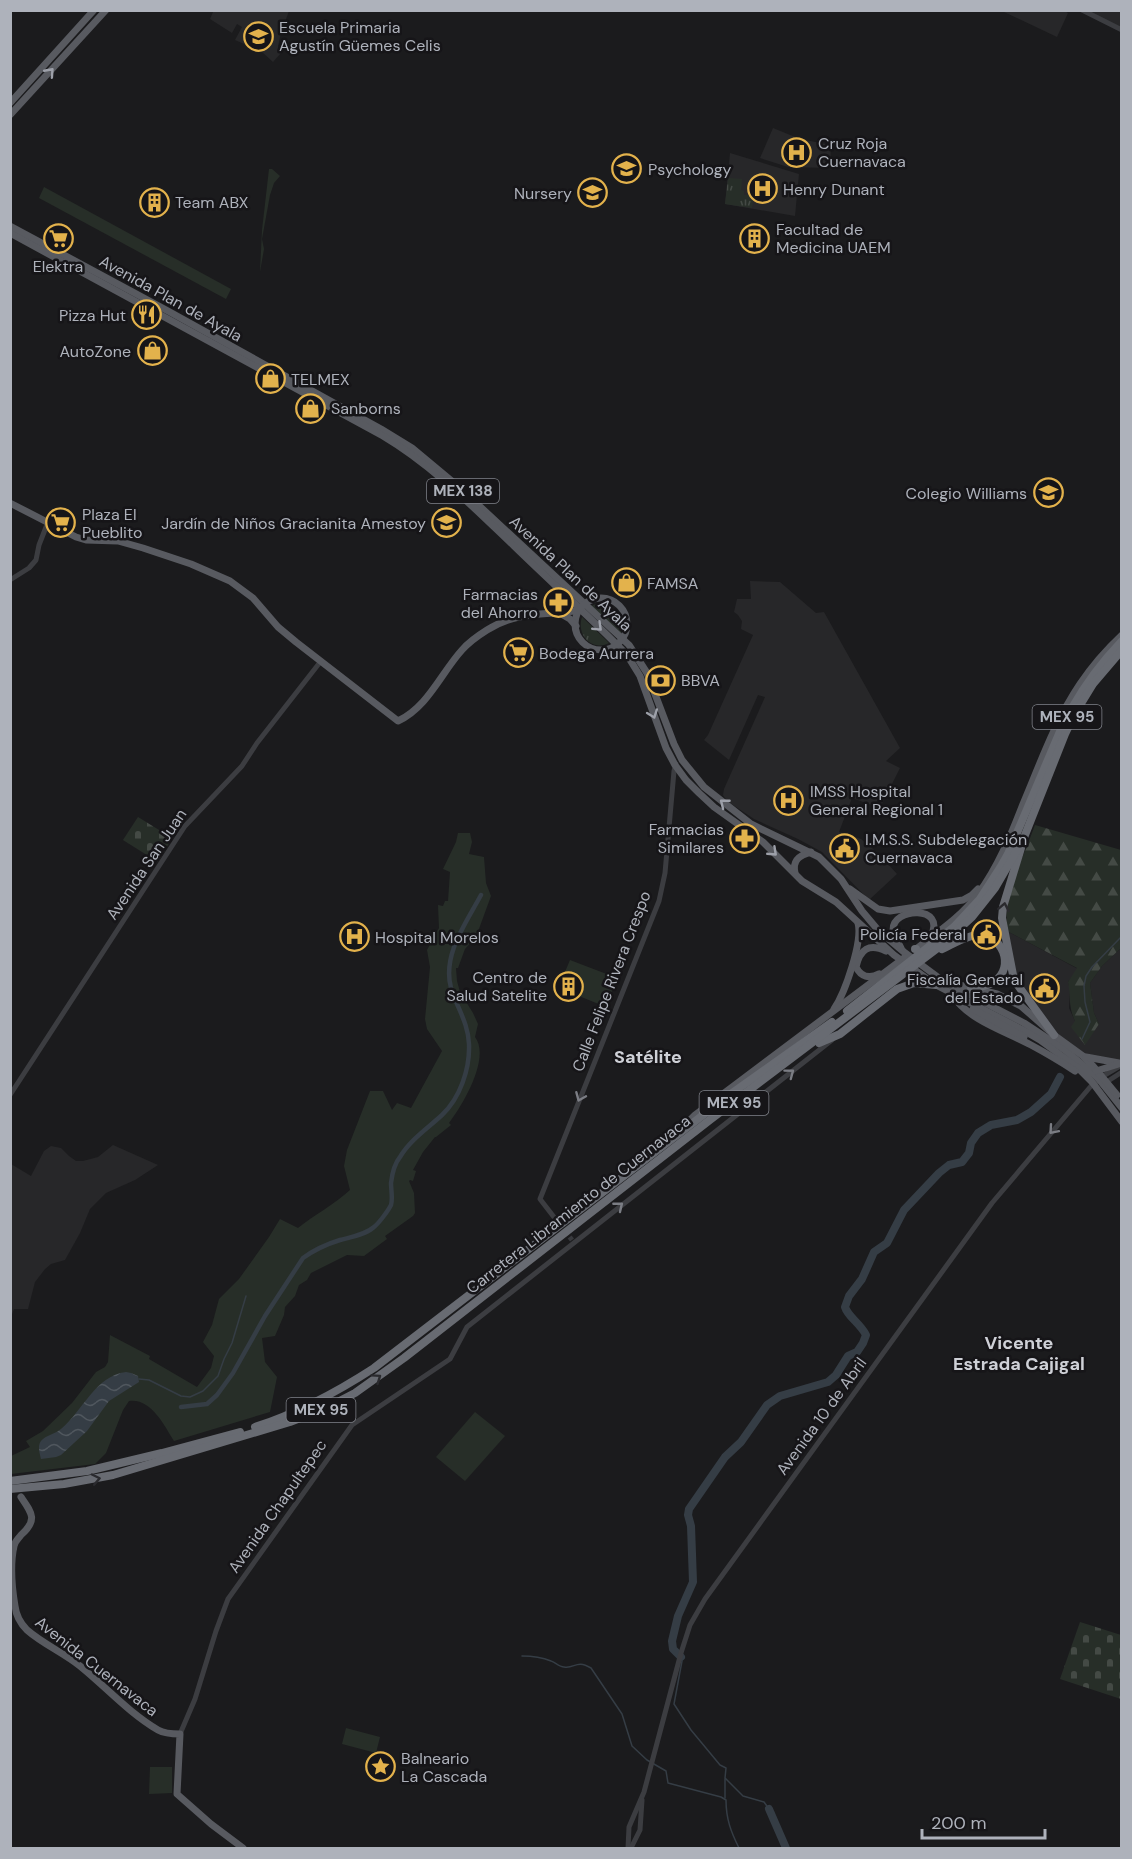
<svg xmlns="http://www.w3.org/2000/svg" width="1132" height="1859" font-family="'DM Sans',sans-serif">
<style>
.built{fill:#272729}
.grass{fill:url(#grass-tufts)}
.forest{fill:url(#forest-firs)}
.cemetery{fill:url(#cemetery-stones)}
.park{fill:#272e28}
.water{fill:url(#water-waves)}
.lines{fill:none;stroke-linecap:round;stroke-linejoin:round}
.stream{stroke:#353d45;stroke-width:1.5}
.canal{stroke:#353d45;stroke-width:4.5}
.river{stroke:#353d45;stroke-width:8}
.minor-tunnel{stroke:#38393d;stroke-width:5;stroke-dasharray:5 2.5;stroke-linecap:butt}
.minor{stroke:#3c3d41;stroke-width:5}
.major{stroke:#585a60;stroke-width:7}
.highway{stroke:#686b72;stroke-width:8}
.oneway{stroke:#9da0a9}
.oneway2{stroke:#2a2a2e}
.oneway3{stroke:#7b7d84}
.labels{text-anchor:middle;stroke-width:5;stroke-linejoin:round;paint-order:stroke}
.shield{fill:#161518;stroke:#80838a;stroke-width:1.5}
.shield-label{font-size:15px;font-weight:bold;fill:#aeb2bb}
.poi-label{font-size:16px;fill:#aeb2bb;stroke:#161518;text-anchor:start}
.street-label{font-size:16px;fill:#aeb2bb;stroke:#161518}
.neighbourhood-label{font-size:18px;font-weight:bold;fill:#cfd1d7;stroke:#161518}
</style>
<defs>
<pattern id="grass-tufts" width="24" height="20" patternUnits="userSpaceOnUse" patternTransform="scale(1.5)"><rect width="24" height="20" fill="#272e28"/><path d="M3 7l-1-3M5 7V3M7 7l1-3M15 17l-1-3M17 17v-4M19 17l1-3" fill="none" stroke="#444a45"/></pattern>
<pattern id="forest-firs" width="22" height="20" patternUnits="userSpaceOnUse" patternTransform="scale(1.5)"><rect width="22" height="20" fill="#272e28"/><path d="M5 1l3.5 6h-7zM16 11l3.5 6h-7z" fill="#444a45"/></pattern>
<pattern id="cemetery-stones" width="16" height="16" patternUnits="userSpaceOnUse" patternTransform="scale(1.5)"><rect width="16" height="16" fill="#272e28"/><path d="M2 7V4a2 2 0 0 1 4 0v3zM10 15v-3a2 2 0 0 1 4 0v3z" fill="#444a45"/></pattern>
<pattern id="water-waves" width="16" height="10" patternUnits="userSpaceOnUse" patternTransform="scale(1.5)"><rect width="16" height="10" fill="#353d45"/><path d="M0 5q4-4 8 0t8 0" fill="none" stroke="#50575e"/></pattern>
</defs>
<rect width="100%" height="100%" fill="#1b1b1d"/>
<g class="built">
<path d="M 1063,10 L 1068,13 L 1057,37 L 1002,11 Z"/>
<path d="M 211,11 L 289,11 L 281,33 L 278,46 L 281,53 L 273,62 L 262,52 L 235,40 L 242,27 L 237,24 L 232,33 L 210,19 L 213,12 Z"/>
<path d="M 1087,11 L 1121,11 L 1121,27 Z"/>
<path d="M 773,128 L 800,139 L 831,145 L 830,168 L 788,167 L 760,158 Z"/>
<path d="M 730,153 L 799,174 L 795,216 L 725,204 Z"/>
<path d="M 750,581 L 780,582 L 816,613 L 824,612 L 900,748 L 886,761 L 900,768 L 880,808 L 852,798 L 839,832 L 861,839 L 878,853 L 897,874 L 869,900 L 822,852 L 798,839 L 754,819 L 727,801 L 723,795 L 724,789 L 765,697 L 758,695 L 729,760 L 704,740 L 708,735 L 753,635 L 741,629 L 742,621 L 738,615 L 734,612 L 737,599 L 751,599 Z"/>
<path d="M 1007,931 L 1078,969 L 1068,982 L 1070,990 L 1069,1008 L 1075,1021 L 1099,1024 L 1094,1013 L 1090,983 L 1102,966 L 1121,948 L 1121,1062 L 1092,1060 L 1063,1042 L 1020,992 Z"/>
<path d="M 113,1145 L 158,1165 L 135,1180 L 106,1193 L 90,1209 L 80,1233 L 65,1260 L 51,1264 L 45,1269 L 35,1282 L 28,1309 L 14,1309 L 11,1317 L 11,1164 L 31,1176 L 44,1151 L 51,1146 L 61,1148 L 69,1156 L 76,1161 L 83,1161 L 98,1157 Z"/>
</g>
<g class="grass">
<path d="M 728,178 L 742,179 L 741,190 L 744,191 L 744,195 L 750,195 L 750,198 L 753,199 L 752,208 L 725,204 Z"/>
<path d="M 596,604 C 613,604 625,616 621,634 L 591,606 Z"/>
<path d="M 582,617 L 609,643 C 592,652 576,635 582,617 Z"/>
</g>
<path class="forest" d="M 1035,825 L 1121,850 L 1121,948 L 1102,966 L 1090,983 L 1094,1013 L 1099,1024 L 1085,1045 L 1071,1027 L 1075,1021 C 1068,1006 1071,997 1068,982 L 1077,968 L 1007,931 C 1003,894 1023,859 1035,825 Z"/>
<g class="cemetery">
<path d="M 138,817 L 172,838 L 158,862 L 123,840 Z"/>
<path d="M 1080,1622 L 1121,1635 L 1121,1699 L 1060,1679 Z"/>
</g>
<g class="park">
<path d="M 269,169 L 272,169 L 280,176 L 274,183 L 270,195 L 262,239 L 264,249 L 260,272 L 262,230 Z"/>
<path d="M 44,187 L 231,289 L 226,299 L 39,198 Z"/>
<path d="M 458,833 L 470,833 L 472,842 L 469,854 L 484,857 L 486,883 L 491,896 L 476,937 L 465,949 L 458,968 L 456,968 L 457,981 L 460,992 L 473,1013 L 478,1024 L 475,1037 C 491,1058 462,1106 449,1123 L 451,1125 L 436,1137 L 435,1137 L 423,1152 L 413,1170 L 416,1171 L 413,1181 L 410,1180 L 409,1181 L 414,1193 L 415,1213 L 413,1216 L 385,1236 L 387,1239 L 364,1256 L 347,1255 L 311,1273 L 307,1280 L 299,1285 L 295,1296 L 285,1307 L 284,1315 L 275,1336 L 262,1338 L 265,1362 L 277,1377 L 270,1412 L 174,1441 C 164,1425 151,1398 129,1401 L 123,1410 L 106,1453 L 95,1464 L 11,1474 L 11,1456 L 30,1447 L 26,1441 L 43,1431 L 72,1403 L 96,1372 L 105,1367 L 108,1362 L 110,1335 L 150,1356 L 149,1359 L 197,1387 L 211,1368 L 214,1356 L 203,1342 L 212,1325 L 219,1299 L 239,1279 L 269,1237 L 280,1219 L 298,1228 C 314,1215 335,1204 350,1190 L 344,1166 L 347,1150 L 370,1091 L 383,1091 L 392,1110 L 397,1103 L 411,1108 L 442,1051 L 427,1029 L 425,1019 L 430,967 L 427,950 L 439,928 L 438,905 L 443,906 L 445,901 L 448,901 L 450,872 L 443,869 L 456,842 Z"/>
<path d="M 570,960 L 617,978 L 606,1007 L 574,994 L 577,986 L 562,979 Z"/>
<path d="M 475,1412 L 505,1436 L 465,1481 L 436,1457 Z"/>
<path d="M 346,1728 L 380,1737 L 376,1753 L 342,1744 Z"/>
<path d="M 150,1767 L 172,1767 L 172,1793 L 149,1794 Z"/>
</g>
<path class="water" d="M 126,1372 L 131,1373 L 138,1376 L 139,1382 L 109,1401 L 87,1431 L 61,1455 L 56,1457 L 41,1459 C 40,1454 37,1446 41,1441 C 46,1435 55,1434 61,1429 C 83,1411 95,1376 126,1372 Z"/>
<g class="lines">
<g class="stream">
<path d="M 1082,1039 L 1090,1022 L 1085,1002 L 1084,986 L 1086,976 L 1092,967 L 1122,936"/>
<path d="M 139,1379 L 149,1380 L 181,1396 L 190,1397 L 203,1391 L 218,1376 L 224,1359 L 232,1343 L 246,1296"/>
<path d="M 522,1656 C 531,1656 541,1657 551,1661 C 555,1662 559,1667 564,1667 C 575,1669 576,1659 591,1668 L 622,1714 L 632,1746 L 647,1760 L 666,1771 L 668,1783 L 721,1797 L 726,1800 C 726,1819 731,1832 739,1848"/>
<path d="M 681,1658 L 682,1661 L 674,1704 L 691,1730 L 720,1765 L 726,1768 L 725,1778 L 743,1796 L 764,1802 L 769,1809"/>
<path d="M 725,1779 L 725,1798"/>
</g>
<path class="canal" d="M 181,1407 L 207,1404 L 217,1395 L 233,1373 L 265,1316 L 303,1258 C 314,1250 327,1244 340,1240 C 351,1237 365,1235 374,1227 C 379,1223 388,1211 391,1205 C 393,1199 391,1190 391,1183 C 392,1175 395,1163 400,1157 C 410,1140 428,1128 442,1115 C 460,1098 470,1069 469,1044 C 468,1022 457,1008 451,988 C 442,955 466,923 481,895"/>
<g class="river">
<path d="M 681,1657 L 673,1649 L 672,1641 L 678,1616 L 693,1582 L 691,1526 L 688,1515 L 689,1509 L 725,1457 L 741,1442 L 767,1405 L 780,1396 L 828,1382 L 836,1375 L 848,1356 L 857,1352 L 863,1343 L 866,1335 C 860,1323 848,1317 845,1307 L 849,1296 L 862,1279 L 874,1252 L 887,1243 L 904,1210 L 939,1173 L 949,1165 L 962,1162 L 969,1153 L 971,1143 L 978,1133 L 991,1125 L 1017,1120 L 1031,1112 L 1051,1094 L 1060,1077"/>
<path d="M 769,1809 L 786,1848"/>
</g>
<path class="minor-tunnel" d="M 565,1231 L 572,1240"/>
<g class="minor">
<path d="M 1082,10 L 1122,30"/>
<path d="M 10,580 L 29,568 L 36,560 L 39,545 L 48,522"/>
<path d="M 1105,1083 L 1122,1072"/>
<path d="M 10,1095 L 185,826 L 242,766 L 257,743 L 321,661"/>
<path d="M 557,1221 L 540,1199 L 659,901 L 665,873 L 674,771 L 676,764"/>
<path d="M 180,1734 L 195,1699 L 216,1631 L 228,1599 L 352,1425 L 450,1359 L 467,1327 L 832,1040"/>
<path d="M 628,1848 L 629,1827 L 644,1792 L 681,1653 L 690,1625 L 705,1599 L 992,1203 L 1091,1086 L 1103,1076 L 1120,1066"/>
<path d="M 631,1848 L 640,1830 L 642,1800"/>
</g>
<g class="major">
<path d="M 10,103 L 94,10"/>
<path d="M 10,115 L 106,10"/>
<path d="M 10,226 L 168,311 L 381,429 L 412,448 L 460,488 L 629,645 L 647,673 L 674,744 L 682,760 L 704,787 L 751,824 L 819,857 L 841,879 L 862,911 L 878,930 L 904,952 L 943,981 L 1024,1023 L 1065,1050 L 1098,1078 L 1122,1108"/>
<path d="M 10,233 L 383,436 C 432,465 473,507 514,546 C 551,582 590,617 627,655 L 640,676 L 666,748 L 675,765 L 686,780 L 699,793 L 714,807 L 763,842 L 802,881 L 836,902 L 894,955 L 936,985 L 1021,1029 L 1040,1040 L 1078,1068 L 1092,1082 L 1122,1122"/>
<path d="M 10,503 L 76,537 L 86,540 L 118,541 L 143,548 L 191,564 L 230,581 L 253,598 L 278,627 L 296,642 L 398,721 C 428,707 441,673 462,650 C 469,642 479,635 487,630 C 519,610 546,616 580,610"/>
<circle cx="601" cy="624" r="26"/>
<path d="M 558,612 L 570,619 L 576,626"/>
<path d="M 795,873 C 792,860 800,855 811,852"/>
<path d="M 850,889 L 878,909 L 890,911 L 963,900 L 972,895 L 978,889"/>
<path d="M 901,948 C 898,942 893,936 893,930 C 892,907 947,905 931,936"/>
<path d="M 916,949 C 938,932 961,917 978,894 C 998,867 1011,835 1023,804 C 1040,764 1055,721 1080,684 C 1092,666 1106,650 1122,635"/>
<path d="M 879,974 C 869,979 861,977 856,967 C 860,949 869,943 886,951"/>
<path d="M 955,984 L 997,994 L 1021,1006 L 1054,1035 L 1083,1056 L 1093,1066 L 1117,1095"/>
<path d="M 953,996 C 970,1021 1005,1031 1031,1045 C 1046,1053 1061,1062 1075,1071"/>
<path d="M 834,1009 C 845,993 863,941 858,923"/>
<path d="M 973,1009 L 1024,1037"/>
<path d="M 1086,1057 L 1119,1063"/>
<path d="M 1096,1071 L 1122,1063"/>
<path d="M 684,1126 L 695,1115 L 904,958"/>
<path d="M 21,1497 C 32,1513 38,1520 21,1535 C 18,1539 15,1541 14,1546 C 10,1564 12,1588 15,1606 C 16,1615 21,1624 27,1630 C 43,1644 64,1653 80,1666 C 106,1687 129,1713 158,1730 C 165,1734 173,1734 180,1734 L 177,1794 L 211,1824 L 243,1848"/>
</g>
<g class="highway">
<path d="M 1072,708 C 1086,683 1102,662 1122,641"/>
<path d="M 1021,848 L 1003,907 L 1002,918 L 1014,980 L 1054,1035"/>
<path d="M 915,949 L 916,949"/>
<path d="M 942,949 C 953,944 965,936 977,935 C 1002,933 1016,967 994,982 C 988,986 979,987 971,989"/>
<path d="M 847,1011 L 954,927 L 980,899 L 1000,868 L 1008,854 L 1064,722"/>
<path d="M 819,1043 L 840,1034 L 897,989 L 914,983 L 936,985"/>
<path d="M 255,1427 C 298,1413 337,1392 374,1368 L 728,1096 L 832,1022"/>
<path d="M 10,1481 L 87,1471 L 162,1453 L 240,1432"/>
<path d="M 10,1489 L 64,1484 L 113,1475 L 290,1422 L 326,1408 L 355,1393 L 404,1358 L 711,1119 L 939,947 L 972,917 L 995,888 L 1023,840 L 1065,734 L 1074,715 L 1093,684 L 1122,650"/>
</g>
</g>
<defs><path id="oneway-chevron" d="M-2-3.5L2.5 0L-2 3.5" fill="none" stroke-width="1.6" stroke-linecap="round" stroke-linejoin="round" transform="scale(1.5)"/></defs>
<g class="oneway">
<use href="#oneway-chevron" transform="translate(50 72) rotate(-48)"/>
<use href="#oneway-chevron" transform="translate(598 627) rotate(44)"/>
<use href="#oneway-chevron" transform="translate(653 714) rotate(70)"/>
<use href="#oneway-chevron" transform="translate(724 803) rotate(-142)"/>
<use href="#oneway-chevron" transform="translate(773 852) rotate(43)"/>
</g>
<g class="oneway2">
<use href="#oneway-chevron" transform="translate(1004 907) rotate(-79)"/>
<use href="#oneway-chevron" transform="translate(377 1378) rotate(-35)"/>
<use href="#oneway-chevron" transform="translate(96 1479) rotate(-12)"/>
</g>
<g class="oneway3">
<use href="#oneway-chevron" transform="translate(790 1073) rotate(-37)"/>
<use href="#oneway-chevron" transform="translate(580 1097) rotate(113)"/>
<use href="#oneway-chevron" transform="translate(1053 1130) rotate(131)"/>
<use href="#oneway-chevron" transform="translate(619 1206) rotate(-39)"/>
</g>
<defs>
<symbol id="school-ring" viewBox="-11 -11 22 22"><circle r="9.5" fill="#161518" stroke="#e3b24c" stroke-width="1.5"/><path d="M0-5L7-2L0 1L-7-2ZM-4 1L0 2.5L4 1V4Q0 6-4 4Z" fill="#e3b24c"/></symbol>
<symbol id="hospital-ring" viewBox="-11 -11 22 22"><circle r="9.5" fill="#161518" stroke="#e3b24c" stroke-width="1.5"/><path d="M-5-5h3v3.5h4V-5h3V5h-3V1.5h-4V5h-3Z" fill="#e3b24c"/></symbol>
<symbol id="university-ring" viewBox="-11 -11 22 22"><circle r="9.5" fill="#161518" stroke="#e3b24c" stroke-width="1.5"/><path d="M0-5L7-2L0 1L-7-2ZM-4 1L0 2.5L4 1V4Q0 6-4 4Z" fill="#e3b24c"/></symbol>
<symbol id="building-ring" viewBox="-11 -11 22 22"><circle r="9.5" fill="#161518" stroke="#e3b24c" stroke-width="1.5"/><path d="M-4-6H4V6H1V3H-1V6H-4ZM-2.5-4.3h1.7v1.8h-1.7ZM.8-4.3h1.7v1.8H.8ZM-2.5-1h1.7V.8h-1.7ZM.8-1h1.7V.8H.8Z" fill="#e3b24c"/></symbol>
<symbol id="supermarket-ring" viewBox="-11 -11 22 22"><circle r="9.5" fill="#161518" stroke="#e3b24c" stroke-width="1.5"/><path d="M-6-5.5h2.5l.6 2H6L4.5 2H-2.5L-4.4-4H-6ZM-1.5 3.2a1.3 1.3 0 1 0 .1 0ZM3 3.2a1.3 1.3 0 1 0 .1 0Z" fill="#e3b24c"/></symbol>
<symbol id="restaurant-ring" viewBox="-11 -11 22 22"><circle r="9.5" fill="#161518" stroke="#e3b24c" stroke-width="1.5"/><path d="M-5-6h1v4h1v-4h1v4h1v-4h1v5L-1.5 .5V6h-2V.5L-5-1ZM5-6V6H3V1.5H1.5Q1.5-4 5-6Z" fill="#e3b24c"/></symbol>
<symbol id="shop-ring" viewBox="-11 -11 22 22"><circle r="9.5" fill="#161518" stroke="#e3b24c" stroke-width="1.5"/><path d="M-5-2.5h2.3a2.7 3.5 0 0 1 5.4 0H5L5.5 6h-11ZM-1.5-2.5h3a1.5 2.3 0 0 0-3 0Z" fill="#e3b24c"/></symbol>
<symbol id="pharmacy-ring" viewBox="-11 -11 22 22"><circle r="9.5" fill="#161518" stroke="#e3b24c" stroke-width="1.5"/><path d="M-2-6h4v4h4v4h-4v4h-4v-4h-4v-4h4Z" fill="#e3b24c"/></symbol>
<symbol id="bank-ring" viewBox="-11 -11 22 22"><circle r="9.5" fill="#161518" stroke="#e3b24c" stroke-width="1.5"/><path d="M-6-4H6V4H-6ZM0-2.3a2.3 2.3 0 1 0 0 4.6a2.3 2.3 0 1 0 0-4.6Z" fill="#e3b24c"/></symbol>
<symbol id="civic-ring" viewBox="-11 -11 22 22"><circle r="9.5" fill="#161518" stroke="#e3b24c" stroke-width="1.5"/><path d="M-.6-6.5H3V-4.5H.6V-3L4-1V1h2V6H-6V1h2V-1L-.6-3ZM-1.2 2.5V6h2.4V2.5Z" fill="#e3b24c"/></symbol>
<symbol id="sight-ring" viewBox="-11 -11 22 22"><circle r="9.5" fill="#161518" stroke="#e3b24c" stroke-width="1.5"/><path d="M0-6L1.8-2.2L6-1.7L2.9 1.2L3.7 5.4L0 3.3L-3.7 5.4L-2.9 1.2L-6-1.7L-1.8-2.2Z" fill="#e3b24c"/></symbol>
</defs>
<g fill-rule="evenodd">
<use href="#school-ring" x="242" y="20" width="33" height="33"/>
<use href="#hospital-ring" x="780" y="136" width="33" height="33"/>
<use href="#university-ring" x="610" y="152" width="33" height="33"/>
<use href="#hospital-ring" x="746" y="172" width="33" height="33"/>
<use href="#university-ring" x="576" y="176" width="33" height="33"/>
<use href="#building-ring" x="138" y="186" width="33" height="33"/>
<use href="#supermarket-ring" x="42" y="222" width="33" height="33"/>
<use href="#building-ring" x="738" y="222" width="33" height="33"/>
<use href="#restaurant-ring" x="130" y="298" width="33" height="33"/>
<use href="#shop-ring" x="136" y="334" width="33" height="33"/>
<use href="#shop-ring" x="254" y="362" width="33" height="33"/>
<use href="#shop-ring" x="294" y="392" width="33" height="33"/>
<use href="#school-ring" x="1032" y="476" width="33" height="33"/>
<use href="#supermarket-ring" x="44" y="506" width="33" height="33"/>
<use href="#school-ring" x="430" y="506" width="33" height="33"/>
<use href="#shop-ring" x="610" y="566" width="33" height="33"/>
<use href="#pharmacy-ring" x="542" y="586" width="33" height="33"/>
<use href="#supermarket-ring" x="502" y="636" width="33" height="33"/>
<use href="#bank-ring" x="644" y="664" width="33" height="33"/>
<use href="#hospital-ring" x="772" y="784" width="33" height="33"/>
<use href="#pharmacy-ring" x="728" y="822" width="33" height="33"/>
<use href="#civic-ring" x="828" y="832" width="33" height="33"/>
<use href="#civic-ring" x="970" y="918" width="33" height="33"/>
<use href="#hospital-ring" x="338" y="920" width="33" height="33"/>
<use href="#building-ring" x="552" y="970" width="33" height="33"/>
<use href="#civic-ring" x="1028" y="972" width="33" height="33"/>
<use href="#sight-ring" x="364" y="1750" width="33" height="33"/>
</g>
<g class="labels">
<g class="shield">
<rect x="427" y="479" width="72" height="24" rx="4.5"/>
<rect x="1032.5" y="705" width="69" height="24" rx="4.5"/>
<rect x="699.5" y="1091" width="69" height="24" rx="4.5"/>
<rect x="286.5" y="1398" width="69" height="24" rx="4.5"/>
</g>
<g class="shield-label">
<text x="463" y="496">MEX 138</text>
<text x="1067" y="722">MEX 95</text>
<text x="734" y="1108">MEX 95</text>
<text x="321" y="1415">MEX 95</text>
</g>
<g class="poi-label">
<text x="279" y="33">Escuela Primaria<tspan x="279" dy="18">Agustín Güemes Celis</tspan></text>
<text x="818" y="149">Cruz Roja<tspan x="818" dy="18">Cuernavaca</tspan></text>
<text x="648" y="175">Psychology</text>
<text x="783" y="195">Henry Dunant</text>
<text x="572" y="199" text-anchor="end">Nursery</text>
<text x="175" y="208">Team ABX</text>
<text x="776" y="235">Facultad de<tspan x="776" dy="18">Medicina UAEM</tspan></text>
<text x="58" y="272" text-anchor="middle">Elektra</text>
<text x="126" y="321" text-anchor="end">Pizza Hut</text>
<text x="131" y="357" text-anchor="end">AutoZone</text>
<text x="291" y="385">TELMEX</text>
<text x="331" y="414">Sanborns</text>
<text x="1027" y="499" text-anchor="end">Colegio Williams</text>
<text x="82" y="520">Plaza El<tspan x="82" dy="18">Pueblito</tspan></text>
<text x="426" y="529" text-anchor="end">Jardín de Niños Gracianita Amestoy</text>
<text x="647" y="589">FAMSA</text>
<text x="538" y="600" text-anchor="end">Farmacias<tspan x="538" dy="18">del Ahorro</tspan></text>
<text x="539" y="659">Bodega Aurrera</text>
<text x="681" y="686">BBVA</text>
<text x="810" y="797">IMSS Hospital<tspan x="810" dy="18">General Regional 1</tspan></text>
<text x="724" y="835" text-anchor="end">Farmacias<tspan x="724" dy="18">Similares</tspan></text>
<text x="865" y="845">I.M.S.S. Subdelegación<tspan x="865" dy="18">Cuernavaca</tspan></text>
<text x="966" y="940" text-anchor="end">Policía Federal</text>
<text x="375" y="943">Hospital Morelos</text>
<text x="547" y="983" text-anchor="end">Centro de<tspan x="547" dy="18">Salud Satelite</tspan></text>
<text x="1023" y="985" text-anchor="end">Fiscalía General<tspan x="1023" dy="18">del Estado</tspan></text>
<text x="401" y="1764">Balneario<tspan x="401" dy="18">La Cascada</tspan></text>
</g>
<g class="street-label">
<text transform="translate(171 298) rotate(29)" y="6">Avenida Plan de Ayala</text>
<text transform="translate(571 573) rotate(43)" y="6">Avenida Plan de Ayala</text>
<text transform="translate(146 864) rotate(-56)" y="6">Avenida San Juan</text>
<text transform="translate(611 981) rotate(-69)" y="6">Calle Felipe Rivera Crespo</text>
<text transform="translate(578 1204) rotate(-38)" y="6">Carretera Libramiento de Cuernavaca</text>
<text transform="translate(821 1416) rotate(-54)" y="6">Avenida 10 de Abril</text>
<text transform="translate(277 1506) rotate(-55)" y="6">Avenida Chapultepec</text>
<text transform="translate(97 1666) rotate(38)" y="6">Avenida Cuernavaca</text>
</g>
<g class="neighbourhood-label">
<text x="648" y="1063">Satélite</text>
<text x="1019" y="1349">Vicente<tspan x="1019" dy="21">Estrada Cajigal</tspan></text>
</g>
</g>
<rect width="1132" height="1859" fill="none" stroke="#aeb2bb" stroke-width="24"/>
<path d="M922 1829v9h123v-9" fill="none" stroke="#aeb2bb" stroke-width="3"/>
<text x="931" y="1829" font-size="18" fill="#aeb2bb" stroke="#161518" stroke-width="4.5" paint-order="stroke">200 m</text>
</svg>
